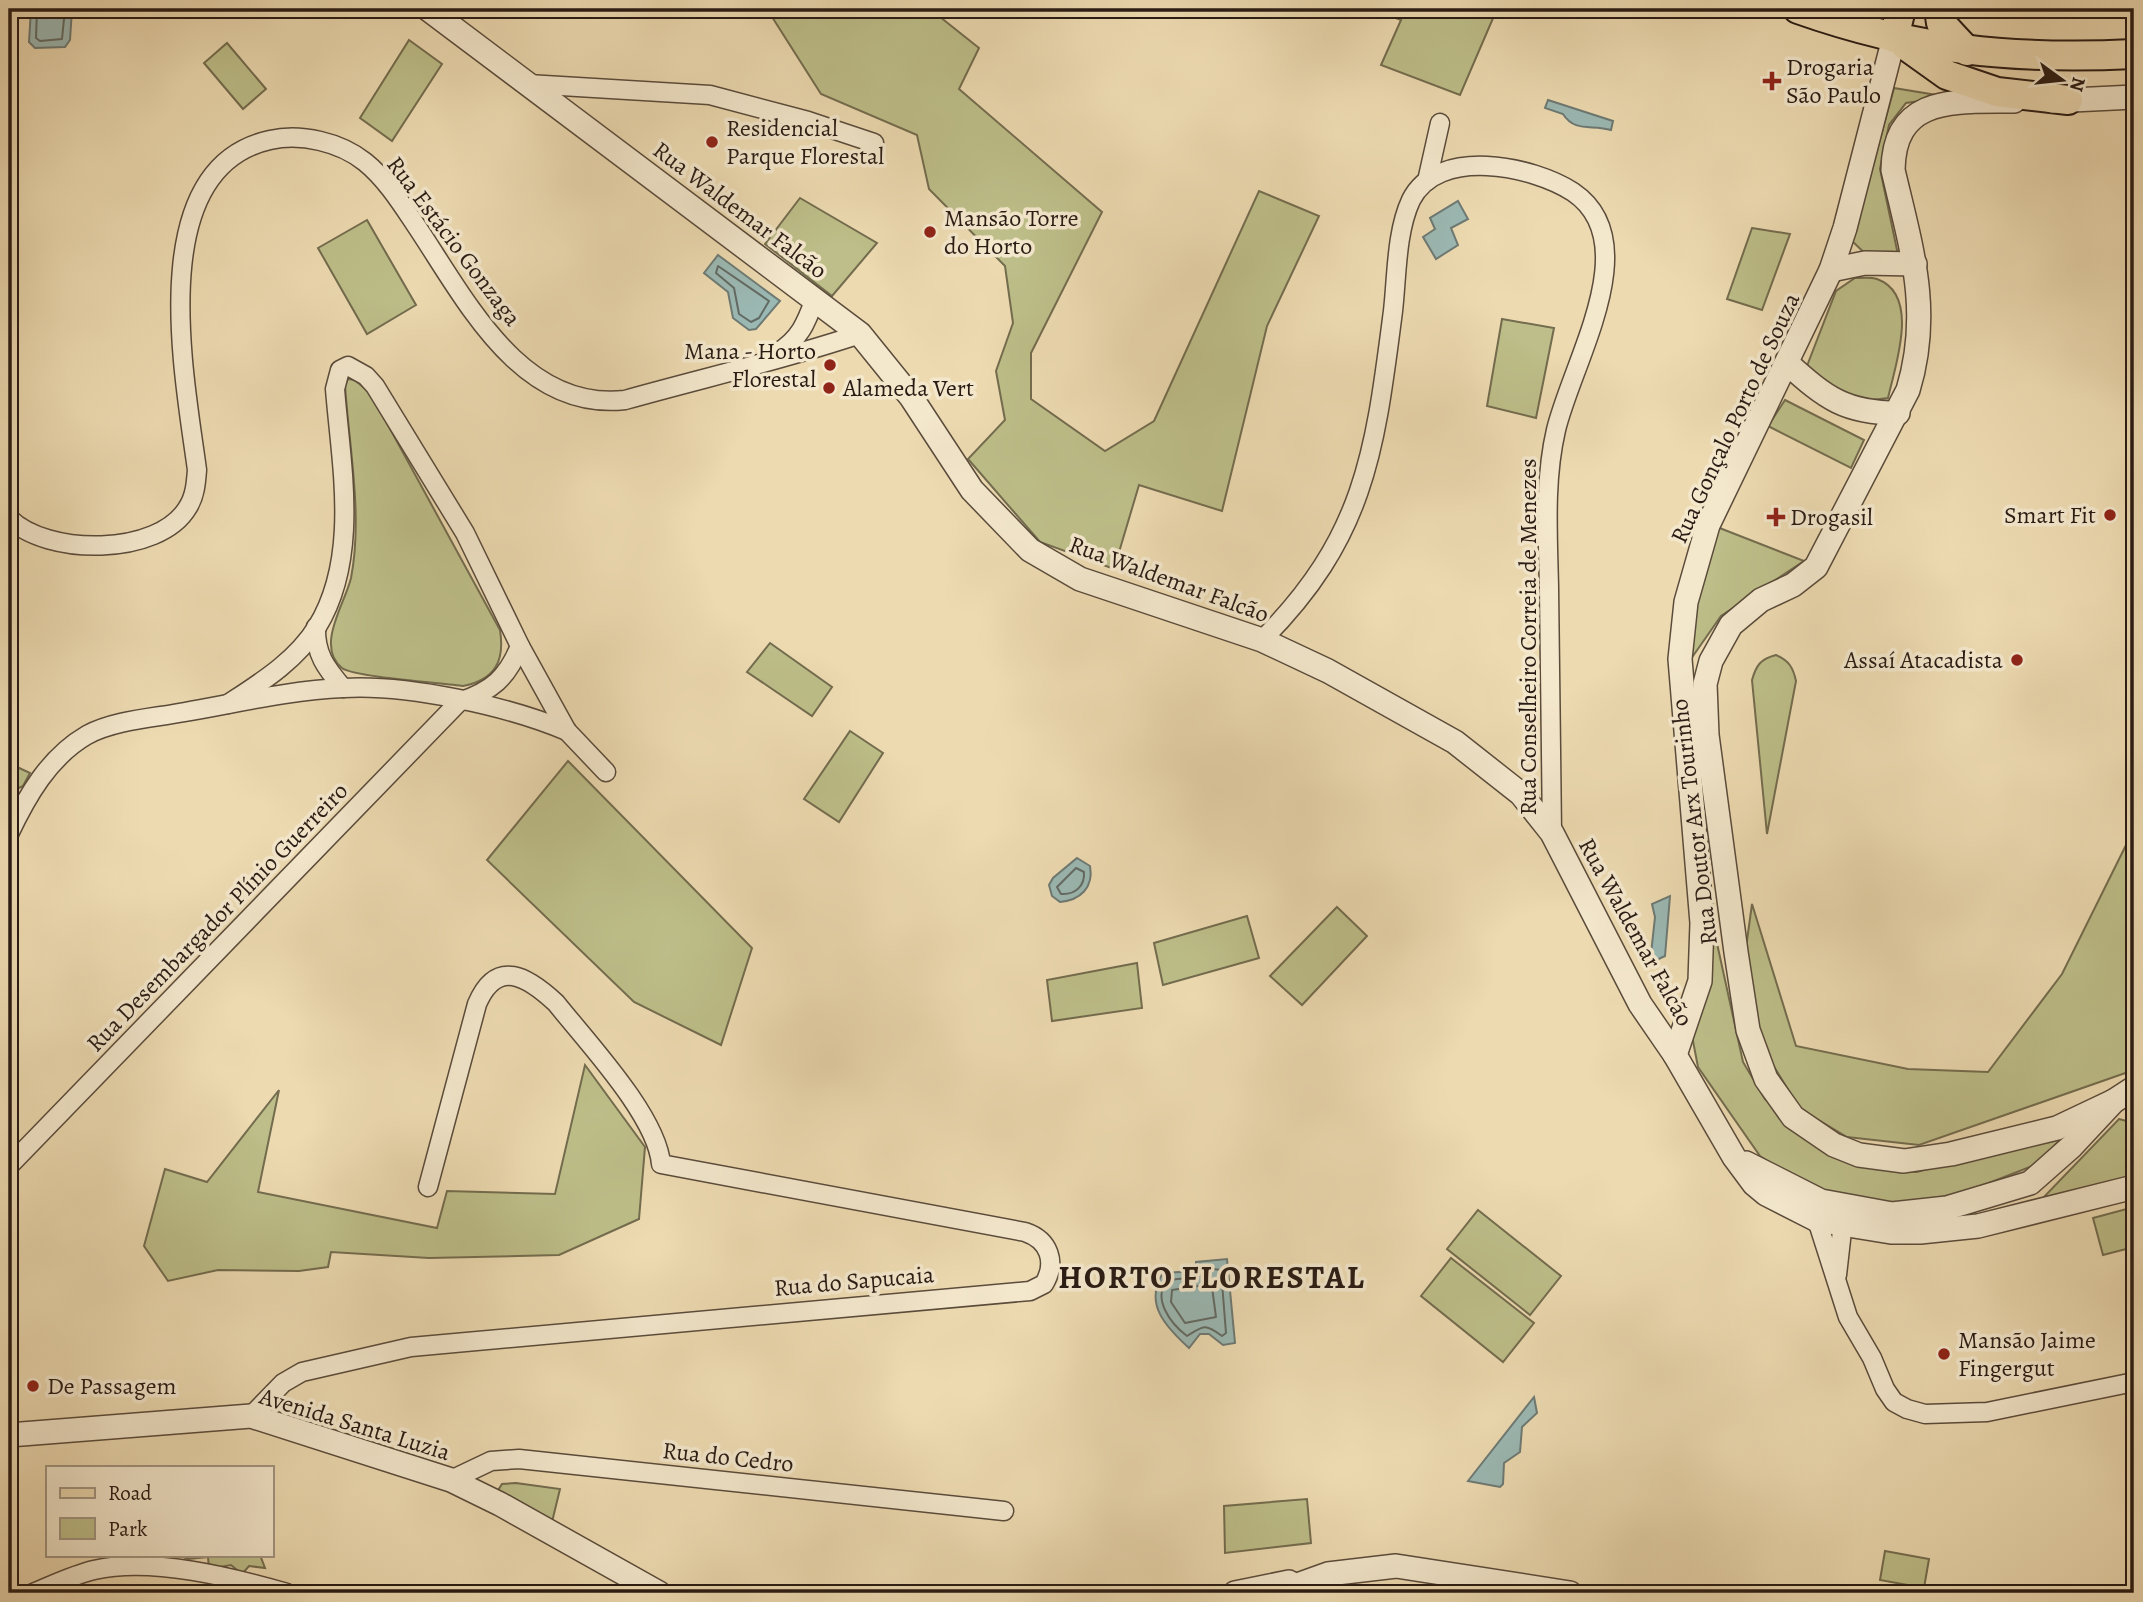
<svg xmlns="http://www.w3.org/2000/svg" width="2143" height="1602" font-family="Alegreya,serif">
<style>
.green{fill:#bdbe89;stroke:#736c4e;stroke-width:2}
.water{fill:#9bb9b4;stroke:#6d7a74;stroke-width:2}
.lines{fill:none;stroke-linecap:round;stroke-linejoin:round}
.shore{stroke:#626a64;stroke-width:2}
.minor-casing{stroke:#5a4b3b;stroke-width:21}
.tertiary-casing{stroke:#5a4b3b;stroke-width:26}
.primary-casing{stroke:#291b14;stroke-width:32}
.minor{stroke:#f3e7cc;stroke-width:18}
.tertiary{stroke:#f3e7cc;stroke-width:23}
.primary{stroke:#eddab1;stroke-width:28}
.poi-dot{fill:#8f2418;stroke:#f3e7cc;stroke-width:2.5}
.labels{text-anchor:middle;stroke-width:7;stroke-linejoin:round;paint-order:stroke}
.poi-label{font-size:24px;fill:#291b14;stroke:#f3e7cc;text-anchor:start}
.street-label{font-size:24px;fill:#291b14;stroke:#f3e7cc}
.district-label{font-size:32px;font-weight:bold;letter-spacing:2px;fill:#291b14;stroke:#f3e7cc}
</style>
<rect width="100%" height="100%" fill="#eddab1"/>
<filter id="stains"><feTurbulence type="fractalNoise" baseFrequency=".00286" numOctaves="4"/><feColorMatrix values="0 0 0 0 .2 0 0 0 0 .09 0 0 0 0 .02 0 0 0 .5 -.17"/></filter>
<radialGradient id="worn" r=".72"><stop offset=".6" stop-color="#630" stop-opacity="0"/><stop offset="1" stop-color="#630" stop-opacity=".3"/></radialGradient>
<g class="green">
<path d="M 767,9 L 930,9 L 979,48 L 959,89 L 1102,212 L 1031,353 L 1031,399 L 1105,451 L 1154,421 L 1259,191 L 1319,216 L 1267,326 L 1222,511 L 1139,485 L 1114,569 L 1040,542 L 968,459 L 1005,420 L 996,371 L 1013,323 L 1005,266 L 929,189 L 917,135 L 821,94 Z"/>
<path d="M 1391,9 L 1497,9 L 1460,95 L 1381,65 L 1401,20 L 1388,15 Z"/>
<path d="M 409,40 L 442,64 L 392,141 L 360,118 Z"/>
<path d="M 227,43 L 266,89 L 243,109 L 204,63 Z"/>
<path d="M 1894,88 L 1949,97 L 1906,103 L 1889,125 L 1880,169 L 1901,269 L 1872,260 L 1852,241 Z"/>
<path d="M 800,198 L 877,243 L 832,296 L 765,244 Z"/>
<path d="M 367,220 L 416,305 L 367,334 L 318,248 Z"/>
<path d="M 1752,228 L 1790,234 L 1762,310 L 1727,299 Z"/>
<path d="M 1855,278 C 1861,278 1871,277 1877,279 C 1921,295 1895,366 1888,398 C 1849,405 1836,392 1805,371 L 1836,291 Z"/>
<path d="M 1502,319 L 1554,328 L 1536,418 L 1487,406 Z"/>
<path d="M 348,379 L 355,380 L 371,394 L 500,630 C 505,661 495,680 463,686 C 443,683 353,677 342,668 C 315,646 345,604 351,578 C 363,516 349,447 345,385 Z"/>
<path d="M 1785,400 L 1864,440 L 1851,468 L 1768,426 Z"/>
<path d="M 1717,527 L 1804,561 L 1721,616 L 1686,666 L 1691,602 Z"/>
<path d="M 770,643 L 832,687 L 812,716 L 747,672 Z"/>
<path d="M 1776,655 C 1789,661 1793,667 1796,681 L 1767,834 L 1752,680 C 1756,666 1760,659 1776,655 Z"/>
<path d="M 850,731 L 883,753 L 839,822 L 804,799 Z"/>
<path d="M 568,761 L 752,948 L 721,1045 L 634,1002 L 487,860 Z"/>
<path d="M 17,767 L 30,773 L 23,786 L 9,793 L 9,773 Z"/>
<path d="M 2134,829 L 2134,1070 L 1919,1145 L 1847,1137 L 1800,1109 L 1760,1044 L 1745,955 L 1752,904 L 1796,1046 L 1908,1069 L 1988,1072 L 2062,974 Z"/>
<path d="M 1337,907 L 1367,936 L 1302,1005 L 1270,976 Z"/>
<path d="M 1247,916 L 1259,958 L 1163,985 L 1154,943 Z"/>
<path d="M 1711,916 L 1743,1062 L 1765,1099 L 1816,1144 L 1876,1169 L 1917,1172 L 2072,1128 L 2035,1165 L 1971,1190 L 1891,1209 L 1813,1190 L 1760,1156 L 1698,1067 L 1692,1036 Z"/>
<path d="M 1137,963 L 1142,1008 L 1052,1021 L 1047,980 Z"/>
<path d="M 585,1065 L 645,1147 L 639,1219 L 559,1255 L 429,1258 L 331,1252 L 328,1267 L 299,1271 L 218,1270 L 168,1281 L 144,1246 L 165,1169 L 207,1182 L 279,1090 L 258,1192 L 437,1228 L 447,1191 L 555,1194 Z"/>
<path d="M 2119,1119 L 2134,1123 L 2134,1180 L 2040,1201 Z"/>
<path d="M 2134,1207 L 2134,1247 L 2103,1255 L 2093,1218 Z"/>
<path d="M 1478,1210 L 1561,1276 L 1530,1315 L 1447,1249 Z"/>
<path d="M 1451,1258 L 1534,1323 L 1503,1362 L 1421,1296 Z"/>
<path d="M 516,1483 L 560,1489 L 551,1526 L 497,1492 L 502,1484 Z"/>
<path d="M 1307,1499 L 1311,1543 L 1225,1553 L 1224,1506 Z"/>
<path d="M 1885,1551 L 1929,1559 L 1924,1588 L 1880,1580 Z"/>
<path d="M 178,1555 L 260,1555 L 265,1568 L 249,1566 L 242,1574 L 231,1565 L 209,1569 L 208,1557 L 188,1559 Z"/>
</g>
<g class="water">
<path d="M 31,9 L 72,9 L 70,40 L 65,47 L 35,48 L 29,42 Z"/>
<path d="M 1548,100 L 1613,121 L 1611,130 C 1592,124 1575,133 1563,114 L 1545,108 Z"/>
<path d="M 1458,201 L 1468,219 L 1451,228 L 1458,245 L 1436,259 L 1423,237 L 1435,229 L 1430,218 Z"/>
<path d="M 718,255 L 780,301 L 756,329 L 749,330 L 733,318 L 728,292 L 704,273 Z"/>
<path d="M 1077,858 L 1090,866 C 1094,888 1080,900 1060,902 L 1052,896 L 1049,885 L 1053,878 Z"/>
<path d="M 1670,896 L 1665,956 L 1650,963 L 1655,917 L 1652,904 Z"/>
<path d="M 1227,1259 L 1235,1343 L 1223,1345 L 1209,1334 L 1200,1334 L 1189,1348 C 1167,1328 1143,1304 1163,1273 L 1196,1271 L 1196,1262 Z"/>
<path d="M 1534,1397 L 1537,1413 L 1522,1427 L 1520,1452 L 1504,1463 L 1503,1484 L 1500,1487 L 1468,1481 Z"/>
</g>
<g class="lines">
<g class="shore">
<path d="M 37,9 L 36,38 L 40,41 L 62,39 L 65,9"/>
<path d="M 718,266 L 769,301 L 759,318 L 751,322 L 739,314 L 734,288 L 716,273 Z"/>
<path d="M 1076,868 L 1084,872 C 1085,886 1075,895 1061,894 L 1057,887 Z"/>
<path d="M 1205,1268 L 1221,1270 L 1226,1333 L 1222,1336 C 1204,1323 1204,1326 1187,1336 C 1171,1324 1151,1298 1168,1280 L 1198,1277 Z"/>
<path d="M 1211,1280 L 1216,1317 L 1185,1323 L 1171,1302 L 1172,1290 L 1198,1286 Z"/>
</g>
<defs>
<g id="minor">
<path d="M 528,84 L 710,95 L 808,121 L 874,143"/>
<path d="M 1427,181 L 1440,123"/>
<path d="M 777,353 C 800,339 806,323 815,299"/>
<path d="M 9,518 C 46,556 159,557 188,507 C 195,496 196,483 197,470 C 185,379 142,168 270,140 C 301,133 340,142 365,162 C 385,178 401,203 415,224 C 465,298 520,412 625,400 C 703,378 783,360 860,334"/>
<path d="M 316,627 C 315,654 326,668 343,688"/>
<path d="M 1262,640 C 1366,536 1375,450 1393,311 C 1397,276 1396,232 1411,200 C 1438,146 1533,166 1573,192 C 1647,242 1572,362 1556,430 C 1544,481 1548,536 1549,588 C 1550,670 1551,751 1552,833"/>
<path d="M 228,704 C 260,683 296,661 317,627 C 360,557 341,465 335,389 L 340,370 L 348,366 L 366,376 L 375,386 L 465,533 L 520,646 L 567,731 L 606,772"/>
<path d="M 9,834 C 27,796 49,757 87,735 C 115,720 154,718 185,712 C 237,703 291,690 343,688 C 407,684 508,706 567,731"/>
<path d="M 9,1166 L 459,702 C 492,691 507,678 520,646"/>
<path d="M 1819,1210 L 1817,1220 L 1848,1317 L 1872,1358 L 1885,1389 L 1894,1402 L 1907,1409 L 1925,1414 L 1987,1412 L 2134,1382"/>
<path d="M 1837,1275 L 1844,1213"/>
<path d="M 251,1416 L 283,1383 L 302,1372 L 411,1347 L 1030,1291 L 1044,1284 C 1057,1262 1049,1240 1025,1232 L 661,1164 C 657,1116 587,1042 556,1003 C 528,977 497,957 477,1004 L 428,1187"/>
<path d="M 451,1480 L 491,1461 L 519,1459 L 1004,1511"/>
<path d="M 33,1593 C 53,1585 73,1575 94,1570 C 152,1557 231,1577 287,1593"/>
</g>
<g id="tertiary">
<path d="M 428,9 L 860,334 L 911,397 L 972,490 L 1030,550 L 1080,579 L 1262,640 L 1328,671 L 1455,742 L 1521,794 L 1552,833 L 1640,1004 L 1675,1055 L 1734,1157 L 1754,1184 L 1766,1194 L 1817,1220 L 1891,1232 L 1920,1232 L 1978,1226 L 2134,1187"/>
<path d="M 2014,101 C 1957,102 1894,94 1893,170 C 1911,247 1932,311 1908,390 L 1816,567 L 1793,585 L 1761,600 L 1731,625 L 1711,661 L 1705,684 L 1707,735 L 1736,952 L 1748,1030 L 1766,1079 L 1793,1117 L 1834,1145 L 1859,1155 L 1904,1161 L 1951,1154 L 2057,1128 L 2114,1101"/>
<path d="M 2052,101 L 2134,97"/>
<path d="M 1831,270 L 1865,263 L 1915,264"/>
<path d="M 1788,364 C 1826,398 1845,413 1898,413"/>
<path d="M 1675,1055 L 1700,981 L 1702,923 L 1680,659 L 1686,602 L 1708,525 L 1831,270 L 1845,228 L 1894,38"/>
<path d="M 1746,1163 L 1821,1201 L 1892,1214 L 1947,1208 L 2030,1183 L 2072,1146 L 2114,1101 L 2134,1088"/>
<path d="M 9,1435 L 251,1416 L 451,1480 L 500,1504 L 659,1593"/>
<path d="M 1235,1593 L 1289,1582"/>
<path d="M 1275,1593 L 1328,1574 L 1396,1566 L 1570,1593"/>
</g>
<g id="primary">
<path d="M 1798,9 C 1914,50 2012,60 2134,54"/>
<path d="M 1939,9 L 1941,23 L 1967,51"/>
<path d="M 1894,38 L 1901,9"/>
<path d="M 1905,45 L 1947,75 L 1997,92 L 2068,100"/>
</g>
</defs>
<use href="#minor" class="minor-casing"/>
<use href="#tertiary" class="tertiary-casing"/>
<use href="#primary" class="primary-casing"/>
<use href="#minor" class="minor"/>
<use href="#tertiary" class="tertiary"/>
<use href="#primary" class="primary"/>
</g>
<g class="poi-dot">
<path d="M1768.5 70.5h7v7h7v7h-7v7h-7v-7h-7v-7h7z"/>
<circle cx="712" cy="142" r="7"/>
<circle cx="930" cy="232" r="7"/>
<circle cx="830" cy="365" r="7"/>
<circle cx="829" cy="388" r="7"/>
<circle cx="2110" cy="515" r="7"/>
<path d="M1772.5 506.5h7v7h7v7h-7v7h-7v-7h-7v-7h7z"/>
<circle cx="2017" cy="660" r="7"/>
<circle cx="1944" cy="1354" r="7"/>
<circle cx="33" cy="1386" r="7"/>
</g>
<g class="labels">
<g class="poi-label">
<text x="1786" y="75">Drogaria<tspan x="1786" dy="28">São Paulo</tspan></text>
<text x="726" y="136">Residencial<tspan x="726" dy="28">Parque Florestal</tspan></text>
<text x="944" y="226">Mansão Torre<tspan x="944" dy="28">do Horto</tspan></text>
<text x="816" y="359" text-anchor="end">Mana - Horto<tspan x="816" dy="28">Florestal</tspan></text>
<text x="843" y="396">Alameda Vert</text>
<text x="2096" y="523" text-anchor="end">Smart Fit</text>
<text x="1790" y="525">Drogasil</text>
<text x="2003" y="668" text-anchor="end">Assaí Atacadista</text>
<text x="1958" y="1348">Mansão Jaime<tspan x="1958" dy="28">Fingergut</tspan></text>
<text x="47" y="1394">De Passagem</text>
</g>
<g class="street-label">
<text transform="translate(740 210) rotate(37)" y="8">Rua Waldemar Falcão</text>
<text transform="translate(454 241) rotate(53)" y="8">Rua Estácio Gonzaga</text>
<text transform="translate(1735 418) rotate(-65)" y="8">Rua Gonçalo Porto de Souza</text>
<text transform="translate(1169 579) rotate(20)" y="8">Rua Waldemar Falcão</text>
<text transform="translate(1528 637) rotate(-90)" y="8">Rua Conselheiro Correia de Menezes</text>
<text transform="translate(1694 822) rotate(-97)" y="8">Rua Doutor Arx Tourinho</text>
<text transform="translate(217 917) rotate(-46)" y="8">Rua Desembargador Plínio Guerreiro</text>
<text transform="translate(1636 932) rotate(61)" y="8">Rua Waldemar Falcão</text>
<text transform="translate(854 1281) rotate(-5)" y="8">Rua do Sapucaia</text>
<text transform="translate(355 1424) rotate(17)" y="8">Avenida Santa Luzia</text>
<text transform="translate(728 1457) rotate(6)" y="8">Rua do Cedro</text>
</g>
<g class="district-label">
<text x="1212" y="1288">HORTO FLORESTAL</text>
</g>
</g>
<rect width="2143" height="1602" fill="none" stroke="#eddab1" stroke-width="35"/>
<rect x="10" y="10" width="2122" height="1581" fill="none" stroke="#291b14" stroke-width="3.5"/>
<rect x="18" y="18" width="2108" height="1567" fill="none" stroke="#291b14" stroke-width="2"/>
<rect x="46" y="1466" width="228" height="91" fill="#f3e7cc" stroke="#a29582" stroke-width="2"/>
<rect x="60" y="1488" width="35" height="10" fill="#eddab1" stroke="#a29582" stroke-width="2"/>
<text x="108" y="1500" font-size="21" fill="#291b14">Road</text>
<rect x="60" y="1518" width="35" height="21" fill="#bdbe89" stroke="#a29582" stroke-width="2"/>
<text x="108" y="1536" font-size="21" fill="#291b14">Park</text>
<g transform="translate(2062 80) rotate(105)" stroke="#f3e7cc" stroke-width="5" paint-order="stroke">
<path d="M0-5L12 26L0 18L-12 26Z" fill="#291b14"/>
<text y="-10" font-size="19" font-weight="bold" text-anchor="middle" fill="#291b14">N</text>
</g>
<rect width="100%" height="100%" filter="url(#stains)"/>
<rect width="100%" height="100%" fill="url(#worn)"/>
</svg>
